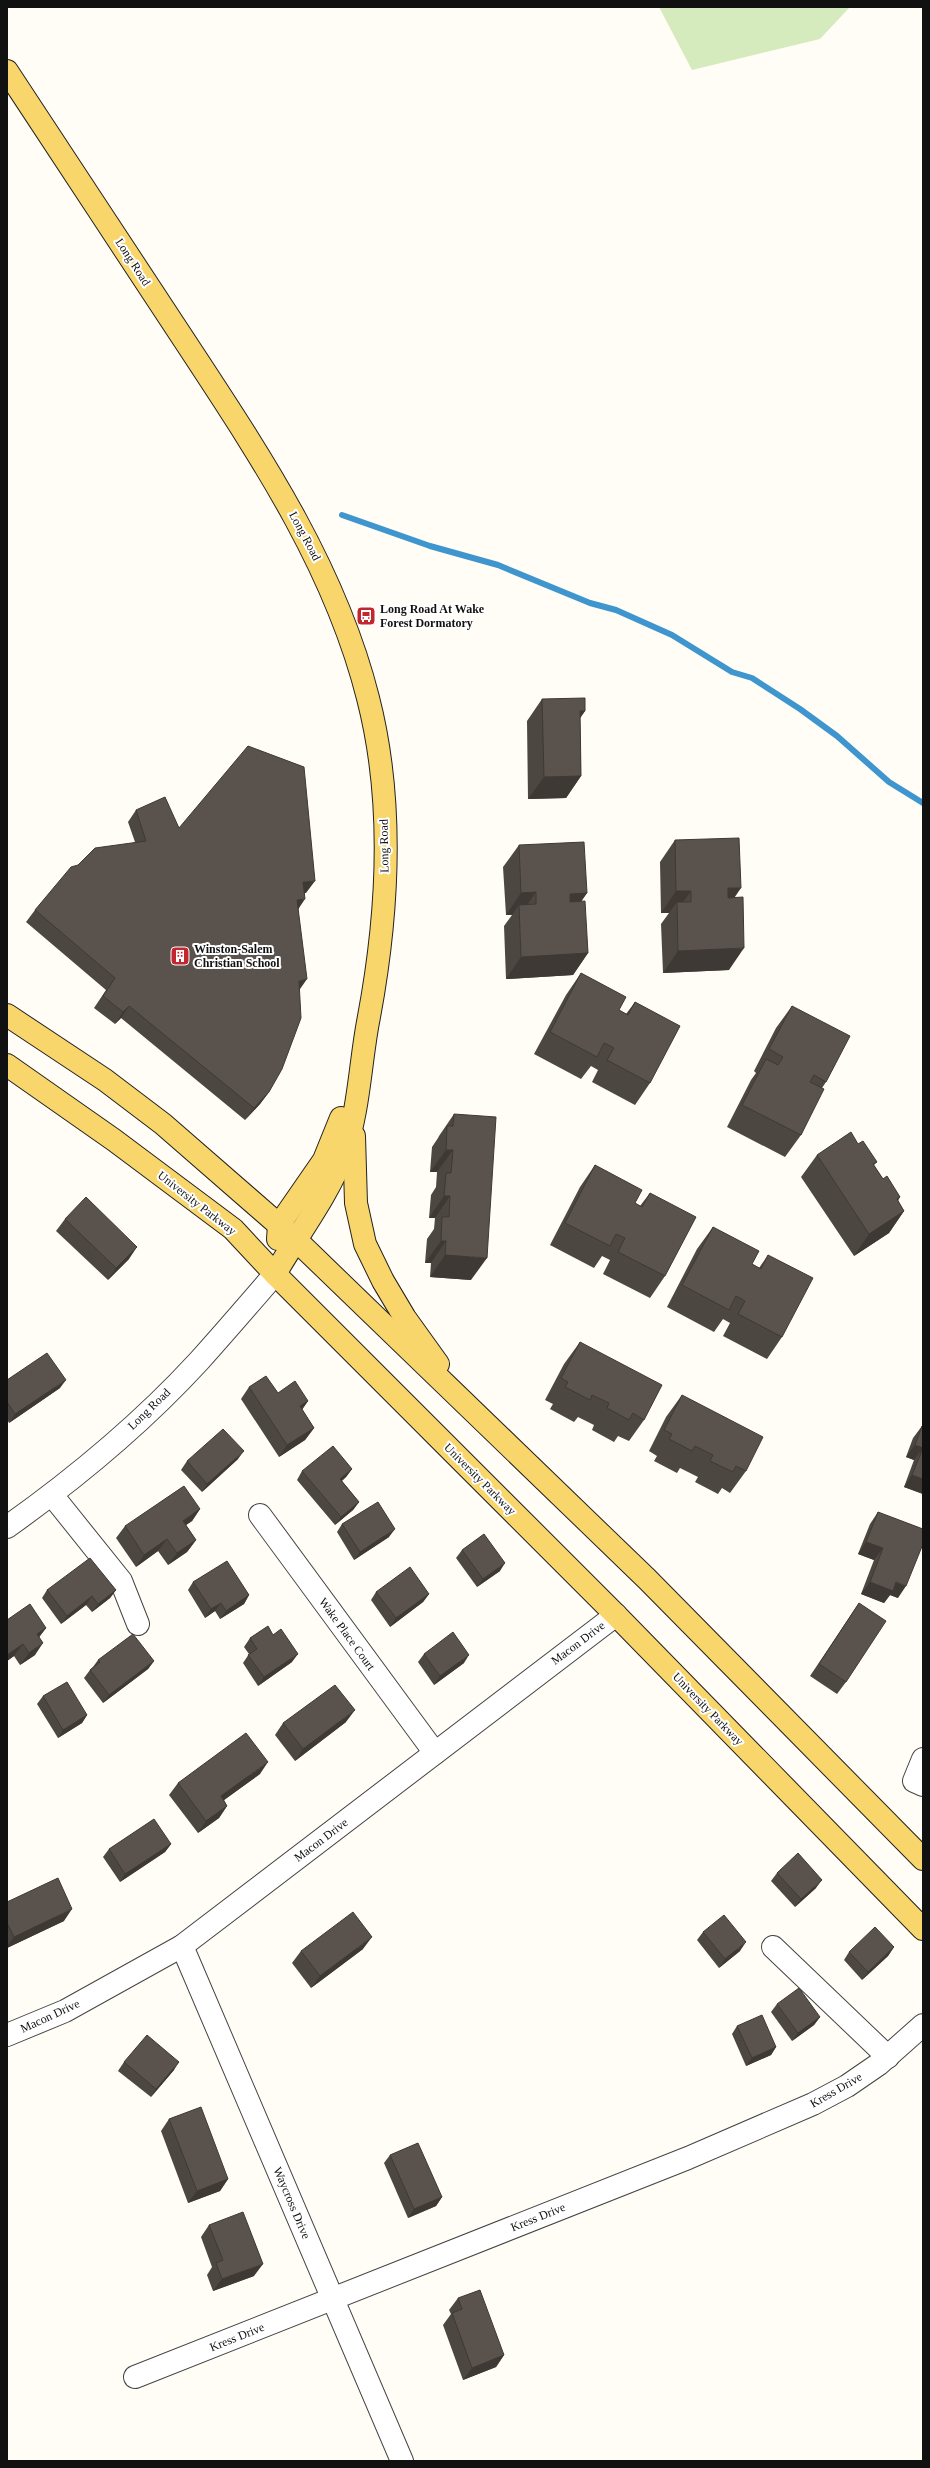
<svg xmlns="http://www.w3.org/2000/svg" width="930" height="2468" font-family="'Times New Roman',serif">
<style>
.green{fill:#d5ebbd}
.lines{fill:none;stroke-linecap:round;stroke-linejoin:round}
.stream{stroke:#3f96cf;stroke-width:6}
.minor-casing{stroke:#444;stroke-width:24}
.major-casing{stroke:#222;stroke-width:24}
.minor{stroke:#fff;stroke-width:22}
.major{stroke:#f9d66b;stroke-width:22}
.wall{fill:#4d4742}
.shaded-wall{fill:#3f3936}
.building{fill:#5a524d;stroke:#3f3936}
.labels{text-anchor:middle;stroke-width:4;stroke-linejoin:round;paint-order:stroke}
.street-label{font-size:12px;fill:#111;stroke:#fff}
.poi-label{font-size:12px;font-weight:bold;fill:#111;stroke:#fff;text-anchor:start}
</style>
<rect width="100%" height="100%" fill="#fffdf5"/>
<path class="green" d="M 659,7 L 850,7 L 820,39 L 692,70 Z"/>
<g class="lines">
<path class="stream" d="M 342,515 L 430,546 L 498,565 L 590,603 L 616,610 L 672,635 L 732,672 L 752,678 L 800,709 L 837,736 L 889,782 L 923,803"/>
<defs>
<g id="minor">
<path d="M 52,1495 L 121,1581 L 138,1624"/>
<path d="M 260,1515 L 435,1753"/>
<path d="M 7,1527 C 76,1478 142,1423 199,1361 C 225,1332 250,1303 275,1274"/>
<path d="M 923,1759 L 914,1781 L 923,1785"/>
<path d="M 182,1946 L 402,2461"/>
<path d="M 773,1947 L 888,2057"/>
<path d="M 7,2035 L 65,2011 L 182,1946 L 616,1615"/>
<path d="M 135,2377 L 688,2158 L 813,2104 L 847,2086 L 879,2064 L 923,2025"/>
</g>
<g id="major">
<path d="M 7,71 C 69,166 132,260 194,355 C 265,463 336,571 368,698 C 395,803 388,917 368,1022 C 360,1065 359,1111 344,1153 C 328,1196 298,1234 275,1274"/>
<path d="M 7,1015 L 105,1080 L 163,1124 L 295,1239 L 647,1579 L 923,1859"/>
<path d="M 7,1065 L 114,1140 L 233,1229 L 275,1274 L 616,1615 L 923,1929"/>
<path d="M 354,1136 L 356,1203 L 365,1244 L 383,1281 L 405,1318 L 438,1364"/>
<path d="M 278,1239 L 279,1225 L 324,1160 L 341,1118"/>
</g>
</defs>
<use href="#minor" class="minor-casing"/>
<use href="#major" class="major-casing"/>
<use href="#minor" class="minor"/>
<use href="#major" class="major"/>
</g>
<g class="wall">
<path d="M 542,699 L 585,711 L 580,718 L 581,776 L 566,798 L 528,799 L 527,721 Z"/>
<path d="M 136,810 L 179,828 L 306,893 L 305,893 L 298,910 L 299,990 L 269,1092 L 260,1104 L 245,1120 L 121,1018 L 115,1024 L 94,1008 L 106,990 L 26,922 L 35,910 L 135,842 L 128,822 Z"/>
<path d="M 675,840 L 735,897 L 729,970 L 663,973 L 661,924 L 669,913 L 661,913 L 660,862 Z"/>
<path d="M 519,845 L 587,893 L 581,901 L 588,953 L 573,975 L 506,979 L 504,926 L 512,915 L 506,915 L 503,867 Z"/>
<path d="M 581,973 L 619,1010 L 626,1014 L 635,1002 L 650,1083 L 635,1105 L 592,1082 L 598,1070 L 591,1066 L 581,1079 L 534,1054 L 566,995 Z"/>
<path d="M 792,1006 L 826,1082 L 822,1088 L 801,1135 L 785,1157 L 727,1127 L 751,1080 L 756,1073 L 754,1071 L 776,1028 Z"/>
<path d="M 454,1114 L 471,1280 L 430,1277 L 431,1263 L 425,1263 L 427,1239 L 434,1229 L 435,1218 L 429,1218 L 431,1195 L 436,1187 L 437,1172 L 430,1172 L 432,1147 L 438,1138 L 439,1136 Z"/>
<path d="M 858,1144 L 877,1162 L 874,1165 L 883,1179 L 900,1197 L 898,1201 L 904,1211 L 889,1233 L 854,1256 L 801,1177 L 817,1155 Z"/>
<path d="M 595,1165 L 635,1203 L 640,1206 L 650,1193 L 665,1276 L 650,1298 L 603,1274 L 610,1260 L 602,1256 L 594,1268 L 550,1245 L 580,1187 Z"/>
<path d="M 65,1219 L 129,1259 L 108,1280 L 56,1231 Z"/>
<path d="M 713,1227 L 752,1264 L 759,1268 L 768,1255 L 782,1337 L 767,1359 L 723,1336 L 730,1323 L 723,1319 L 714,1332 L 667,1307 L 697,1249 Z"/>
<path d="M 580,1342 L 644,1420 L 629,1441 L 618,1436 L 614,1442 L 592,1430 L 594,1425 L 578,1417 L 574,1422 L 550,1409 L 553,1404 L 545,1400 L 564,1364 Z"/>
<path d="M 7,1380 L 60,1388 L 9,1423 L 7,1419 Z"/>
<path d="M 249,1387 L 278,1393 L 308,1401 L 302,1410 L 314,1428 L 305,1440 L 279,1457 L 241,1399 Z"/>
<path d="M 682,1395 L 746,1471 L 730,1493 L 722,1488 L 718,1494 L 695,1482 L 698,1477 L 680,1468 L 677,1473 L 654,1461 L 657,1456 L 649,1451 L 666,1417 Z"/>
<path d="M 922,1426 L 923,1426 L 923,1494 L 904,1487 L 914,1460 L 906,1457 L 913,1438 Z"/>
<path d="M 238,1459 L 202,1492 L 181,1470 L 187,1461 Z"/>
<path d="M 352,1469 L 346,1477 L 342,1481 L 359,1502 L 353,1510 L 335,1525 L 297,1480 L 302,1471 Z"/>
<path d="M 200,1509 L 192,1521 L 186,1525 L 196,1540 L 187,1552 L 168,1565 L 158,1551 L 136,1567 L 116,1538 L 125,1526 Z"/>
<path d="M 878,1512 L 898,1598 L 890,1595 L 884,1603 L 861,1594 L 874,1560 L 858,1554 L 870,1524 Z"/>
<path d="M 342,1524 L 389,1537 L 354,1560 L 337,1532 Z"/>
<path d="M 462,1550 L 500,1571 L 477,1587 L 456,1558 Z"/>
<path d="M 193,1582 L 249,1595 L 244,1604 L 220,1619 L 215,1611 L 205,1618 L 188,1590 Z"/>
<path d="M 47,1590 L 116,1590 L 110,1598 L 92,1612 L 86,1605 L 61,1624 L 42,1598 Z"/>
<path d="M 376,1592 L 429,1594 L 423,1602 L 390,1627 L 371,1600 Z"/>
<path d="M 859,1603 L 846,1682 L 837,1694 L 810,1676 Z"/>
<path d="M 7,1620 L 46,1628 L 39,1637 L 35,1655 L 20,1665 L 14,1656 L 7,1661 Z"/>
<path d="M 273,1635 L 292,1662 L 258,1686 L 243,1663 L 249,1654 L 244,1647 L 250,1638 Z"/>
<path d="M 424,1654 L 464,1663 L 434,1685 L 418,1662 Z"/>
<path d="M 98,1660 L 154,1661 L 148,1669 L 103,1703 L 84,1678 L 90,1670 L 93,1667 Z"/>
<path d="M 43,1696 L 87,1715 L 82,1723 L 58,1738 L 37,1704 Z"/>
<path d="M 346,1722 L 295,1761 L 275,1735 L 283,1723 Z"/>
<path d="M 260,1774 L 224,1800 L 227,1806 L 219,1818 L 198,1833 L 169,1795 L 178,1783 Z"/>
<path d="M 171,1844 L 165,1852 L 120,1882 L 103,1857 L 109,1849 Z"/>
<path d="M 777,1873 L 816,1888 L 795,1907 L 771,1881 Z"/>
<path d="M 7,1902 L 64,1921 L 7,1948 Z"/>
<path d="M 703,1932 L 740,1951 L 719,1968 L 697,1940 Z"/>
<path d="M 894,1947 L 888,1956 L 862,1980 L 844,1960 L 849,1952 Z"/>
<path d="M 363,1949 L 311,1988 L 292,1963 L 301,1951 Z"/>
<path d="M 777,2004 L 820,2017 L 814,2025 L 792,2041 L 771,2012 Z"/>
<path d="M 737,2026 L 776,2047 L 771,2055 L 746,2066 L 732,2034 Z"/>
<path d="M 124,2062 L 174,2070 L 151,2097 L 118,2071 Z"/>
<path d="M 169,2119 L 228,2179 L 220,2191 L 188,2203 L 161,2131 Z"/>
<path d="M 390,2155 L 442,2197 L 436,2206 L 408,2218 L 384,2163 Z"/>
<path d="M 209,2225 L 254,2276 L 213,2291 L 207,2275 L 212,2267 L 201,2237 Z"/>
<path d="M 458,2298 L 504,2355 L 496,2367 L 463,2380 L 443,2325 L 451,2314 L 449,2310 Z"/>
</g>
<g class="shaded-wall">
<path d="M 580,711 L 585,711 L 570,733 Z"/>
<path d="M 581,776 L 566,798 L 528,799 L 544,777 Z"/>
<path d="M 315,881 L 306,893 L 295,894 L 303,882 Z"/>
<path d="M 728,888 L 741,888 L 726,910 Z"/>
<path d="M 676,891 L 691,891 L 677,911 L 677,902 L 669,913 L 661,913 Z"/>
<path d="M 536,892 L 521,914 L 519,905 L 512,915 L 506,915 L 521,893 Z"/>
<path d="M 587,893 L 572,915 L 555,916 L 570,894 Z"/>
<path d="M 305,899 L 297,911 L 297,900 Z"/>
<path d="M 744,948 L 729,970 L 663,973 L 678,951 Z"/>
<path d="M 588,953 L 573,975 L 506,979 L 521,957 Z"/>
<path d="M 307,979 L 298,992 L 299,981 Z"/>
<path d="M 129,1006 L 121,1018 L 115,1024 L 123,1012 Z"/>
<path d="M 269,1092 L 260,1104 L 245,1120 L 254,1108 Z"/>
<path d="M 446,1150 L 453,1150 L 437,1172 L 430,1172 Z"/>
<path d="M 444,1196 L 450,1196 L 435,1218 L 429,1218 Z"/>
<path d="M 904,1211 L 889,1233 L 854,1256 L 869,1234 Z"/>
<path d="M 441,1241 L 446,1241 L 431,1263 L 425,1263 Z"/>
<path d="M 137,1247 L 129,1259 L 108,1280 L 116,1268 Z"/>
<path d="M 445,1255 L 487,1258 L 471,1280 L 430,1277 Z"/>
<path d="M 66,1380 L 60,1388 L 9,1423 L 15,1414 Z"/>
<path d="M 308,1401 L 299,1413 L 300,1406 Z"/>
<path d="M 314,1428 L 305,1440 L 279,1457 L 287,1445 Z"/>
<path d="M 915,1445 L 923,1448 L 914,1460 L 906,1457 Z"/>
<path d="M 244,1451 L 238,1459 L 202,1492 L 207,1484 Z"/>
<path d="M 352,1469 L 346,1477 L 334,1487 L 340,1479 Z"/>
<path d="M 912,1475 L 923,1479 L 923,1494 L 904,1487 Z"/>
<path d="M 359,1502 L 353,1510 L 335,1525 L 341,1517 Z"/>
<path d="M 200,1509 L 192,1521 L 174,1533 L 183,1521 Z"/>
<path d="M 395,1529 L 389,1537 L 354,1560 L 360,1552 Z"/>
<path d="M 167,1539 L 158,1551 L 136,1567 L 144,1555 Z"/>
<path d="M 196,1540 L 187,1552 L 168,1565 L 177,1553 Z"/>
<path d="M 866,1542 L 883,1548 L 874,1560 L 858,1554 Z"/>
<path d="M 505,1563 L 500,1571 L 477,1587 L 483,1579 Z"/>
<path d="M 870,1582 L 896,1582 L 906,1586 L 898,1598 L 890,1595 L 884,1603 L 861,1594 Z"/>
<path d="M 116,1590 L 110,1598 L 92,1612 L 98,1604 Z"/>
<path d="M 429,1594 L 423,1602 L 390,1627 L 396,1618 Z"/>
<path d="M 249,1595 L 244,1604 L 220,1619 L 226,1611 Z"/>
<path d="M 92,1596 L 86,1605 L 61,1624 L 67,1616 Z"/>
<path d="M 221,1603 L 215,1611 L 205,1618 L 211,1609 Z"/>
<path d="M 46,1628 L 37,1640 L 37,1634 Z"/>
<path d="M 43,1643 L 35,1655 L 20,1665 L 29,1653 Z"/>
<path d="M 23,1644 L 14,1656 L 7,1661 L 7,1655 Z"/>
<path d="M 298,1654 L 292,1662 L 258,1686 L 264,1677 Z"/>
<path d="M 469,1655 L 464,1663 L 434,1685 L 440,1676 Z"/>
<path d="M 154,1661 L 148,1669 L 103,1703 L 109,1695 Z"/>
<path d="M 355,1710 L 346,1722 L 295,1761 L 303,1749 Z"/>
<path d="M 87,1715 L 82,1723 L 58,1738 L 63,1730 Z"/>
<path d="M 268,1762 L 260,1774 L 213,1808 L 221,1796 Z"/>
<path d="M 227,1806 L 219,1818 L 198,1833 L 206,1821 Z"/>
<path d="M 171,1844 L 165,1852 L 120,1882 L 125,1874 Z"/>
<path d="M 822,1880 L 816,1888 L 795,1907 L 801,1899 Z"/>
<path d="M 72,1909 L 64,1921 L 7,1948 L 7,1946 L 14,1937 Z"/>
<path d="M 372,1937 L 363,1949 L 311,1988 L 320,1976 Z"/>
<path d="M 746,1942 L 740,1951 L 719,1968 L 725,1959 Z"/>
<path d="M 894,1947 L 888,1956 L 862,1980 L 868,1972 Z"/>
<path d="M 820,2017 L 814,2025 L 792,2041 L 798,2033 Z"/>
<path d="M 776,2047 L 771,2055 L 746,2066 L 752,2058 Z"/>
<path d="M 179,2062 L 174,2070 L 151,2097 L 156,2089 Z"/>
<path d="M 228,2179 L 220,2191 L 188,2203 L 197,2191 Z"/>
<path d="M 442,2197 L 436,2206 L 408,2218 L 414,2209 Z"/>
<path d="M 263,2264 L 254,2276 L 213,2291 L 222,2279 Z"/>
<path d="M 504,2355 L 496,2367 L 463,2380 L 472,2368 Z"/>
</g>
<g class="building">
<path d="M 585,698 L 585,711 L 580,711 L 581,776 L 544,777 L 542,699 Z"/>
<path d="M 248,746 L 304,767 L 315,881 L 303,882 L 305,899 L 297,900 L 307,979 L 299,981 L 301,1018 L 282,1069 L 269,1092 L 254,1108 L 129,1006 L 123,1012 L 103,996 L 115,978 L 35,910 L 71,867 L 78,865 L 95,848 L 146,841 L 136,810 L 165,797 L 179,828 Z"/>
<path d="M 739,838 L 741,888 L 728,888 L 728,898 L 743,897 L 744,948 L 678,951 L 677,902 L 691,902 L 691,891 L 676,891 L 675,840 Z"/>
<path d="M 584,842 L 587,893 L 570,894 L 570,902 L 585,901 L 588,953 L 521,957 L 519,905 L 536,904 L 536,892 L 521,893 L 519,845 Z"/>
<path d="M 581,973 L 626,997 L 619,1010 L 628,1015 L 635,1002 L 680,1026 L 650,1083 L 607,1060 L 614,1048 L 604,1043 L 597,1057 L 550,1032 Z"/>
<path d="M 792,1006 L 850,1036 L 826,1082 L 814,1075 L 810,1082 L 824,1089 L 801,1135 L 742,1105 L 766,1059 L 778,1065 L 783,1057 L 769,1049 Z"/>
<path d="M 454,1114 L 496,1117 L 487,1258 L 445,1255 L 446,1241 L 441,1241 L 442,1217 L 449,1217 L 450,1196 L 444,1196 L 446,1173 L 451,1173 L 453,1150 L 446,1150 L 447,1126 L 453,1126 Z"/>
<path d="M 851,1132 L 858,1144 L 863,1141 L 877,1162 L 873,1164 L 883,1179 L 887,1176 L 900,1197 L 897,1199 L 904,1211 L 869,1234 L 817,1155 Z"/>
<path d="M 595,1165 L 642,1190 L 635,1203 L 642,1207 L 650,1193 L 696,1217 L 665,1276 L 618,1252 L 625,1238 L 616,1234 L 610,1246 L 565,1223 Z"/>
<path d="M 86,1197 L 137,1247 L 116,1268 L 65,1219 Z"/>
<path d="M 713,1227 L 759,1251 L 752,1264 L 761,1269 L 768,1255 L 813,1278 L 782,1337 L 738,1314 L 745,1301 L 736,1296 L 729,1310 L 682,1285 Z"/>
<path d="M 580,1342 L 662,1385 L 644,1420 L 633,1413 L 629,1420 L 607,1408 L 609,1403 L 592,1395 L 590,1400 L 565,1387 L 568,1382 L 561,1378 Z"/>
<path d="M 47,1353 L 66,1380 L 15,1414 L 7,1402 L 7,1380 Z"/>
<path d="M 266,1376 L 278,1393 L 295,1381 L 308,1401 L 300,1406 L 314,1428 L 287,1445 L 249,1387 Z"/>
<path d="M 682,1395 L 763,1437 L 746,1471 L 736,1466 L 733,1472 L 710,1461 L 713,1455 L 695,1446 L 692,1451 L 669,1439 L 672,1434 L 664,1430 Z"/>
<path d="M 922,1426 L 923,1426 L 923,1479 L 912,1475 L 923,1448 L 915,1445 Z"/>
<path d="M 223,1429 L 244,1451 L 207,1484 L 187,1461 Z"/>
<path d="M 333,1446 L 352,1469 L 340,1479 L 359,1502 L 341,1517 L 302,1471 Z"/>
<path d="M 184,1486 L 200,1509 L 183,1521 L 196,1540 L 177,1553 L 167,1539 L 144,1555 L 125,1526 Z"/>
<path d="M 378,1502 L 395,1529 L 360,1552 L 342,1524 Z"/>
<path d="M 878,1512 L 923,1529 L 923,1544 L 906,1586 L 896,1582 L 893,1591 L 870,1582 L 883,1548 L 866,1542 Z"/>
<path d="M 484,1534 L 505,1563 L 483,1579 L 462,1550 Z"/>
<path d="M 90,1558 L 116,1590 L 98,1604 L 92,1596 L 67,1616 L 47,1590 Z"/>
<path d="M 227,1561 L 249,1595 L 226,1611 L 221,1603 L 211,1609 L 193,1582 Z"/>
<path d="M 410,1567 L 429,1594 L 396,1618 L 376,1592 Z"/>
<path d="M 859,1603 L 886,1621 L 846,1682 L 819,1664 Z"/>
<path d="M 30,1604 L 46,1628 L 37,1634 L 43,1643 L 29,1653 L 23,1644 L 7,1655 L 7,1620 Z"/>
<path d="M 268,1626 L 273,1635 L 281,1629 L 298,1654 L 264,1677 L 248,1655 L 257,1649 L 250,1638 Z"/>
<path d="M 453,1632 L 469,1655 L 440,1676 L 424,1654 Z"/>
<path d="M 133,1634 L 154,1661 L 109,1695 L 90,1670 L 100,1662 L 98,1660 Z"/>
<path d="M 67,1682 L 87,1715 L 63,1730 L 43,1696 Z"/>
<path d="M 335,1685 L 355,1710 L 303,1749 L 283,1723 Z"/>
<path d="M 246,1733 L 268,1762 L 221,1796 L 227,1806 L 206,1821 L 178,1783 Z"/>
<path d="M 154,1819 L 171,1844 L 125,1874 L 109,1849 Z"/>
<path d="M 798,1853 L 822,1880 L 801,1899 L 777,1873 Z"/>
<path d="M 58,1878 L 72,1909 L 14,1937 L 7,1923 L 7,1902 Z"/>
<path d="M 353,1912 L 372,1937 L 320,1976 L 301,1951 Z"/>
<path d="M 724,1915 L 746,1942 L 725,1959 L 703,1932 Z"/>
<path d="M 875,1927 L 894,1947 L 868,1972 L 849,1952 Z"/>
<path d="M 799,1988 L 820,2017 L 798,2033 L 777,2004 Z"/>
<path d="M 762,2015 L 776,2047 L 752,2058 L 737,2026 Z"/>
<path d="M 147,2035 L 179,2062 L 156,2089 L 124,2062 Z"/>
<path d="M 201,2107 L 228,2179 L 197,2191 L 169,2119 Z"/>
<path d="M 418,2143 L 442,2197 L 414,2209 L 390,2155 Z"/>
<path d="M 243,2212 L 263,2264 L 222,2279 L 216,2263 L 223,2260 L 209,2225 Z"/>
<path d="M 480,2290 L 504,2355 L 472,2368 L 452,2313 L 462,2309 L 458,2298 Z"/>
</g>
<defs>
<symbol id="bus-square" viewBox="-11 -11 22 22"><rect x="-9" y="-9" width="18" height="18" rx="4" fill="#c4262e" stroke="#fff"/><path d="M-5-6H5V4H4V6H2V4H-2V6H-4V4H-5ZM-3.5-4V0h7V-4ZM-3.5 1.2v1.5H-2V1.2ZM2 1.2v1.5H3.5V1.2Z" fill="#fff"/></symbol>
<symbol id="building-square" viewBox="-11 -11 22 22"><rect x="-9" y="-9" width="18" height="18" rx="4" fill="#c4262e" stroke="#fff"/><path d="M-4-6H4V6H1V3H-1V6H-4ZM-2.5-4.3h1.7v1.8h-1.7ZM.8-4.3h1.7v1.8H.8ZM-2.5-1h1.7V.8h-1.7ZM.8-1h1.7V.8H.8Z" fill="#fff"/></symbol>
</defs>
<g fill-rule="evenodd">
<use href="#bus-square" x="355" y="605" width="22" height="22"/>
<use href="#building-square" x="169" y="945" width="22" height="22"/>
</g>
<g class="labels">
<g class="street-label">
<text transform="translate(133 262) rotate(57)" y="4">Long Road</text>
<text transform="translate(305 536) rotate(62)" y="4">Long Road</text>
<text transform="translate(384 846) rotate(-91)" y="4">Long Road</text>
<text transform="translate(197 1203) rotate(38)" y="4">University Parkway</text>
<text transform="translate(149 1409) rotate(-44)" y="4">Long Road</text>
<text transform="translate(480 1479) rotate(45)" y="4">University Parkway</text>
<text transform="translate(347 1634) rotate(54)" y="4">Wake Place Court</text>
<text transform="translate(578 1643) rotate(-37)" y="4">Macon Drive</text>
<text transform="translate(708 1709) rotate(46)" y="4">University Parkway</text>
<text transform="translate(321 1840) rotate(-37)" y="4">Macon Drive</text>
<text transform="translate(50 2016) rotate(-25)" y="4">Macon Drive</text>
<text transform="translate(836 2090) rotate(-30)" y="4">Kress Drive</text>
<text transform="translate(292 2203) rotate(67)" y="4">Waycross Drive</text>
<text transform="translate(538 2217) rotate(-22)" y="4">Kress Drive</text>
<text transform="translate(237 2337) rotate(-22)" y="4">Kress Drive</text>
</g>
<g class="poi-label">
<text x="380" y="613">Long Road At Wake<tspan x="380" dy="14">Forest Dormatory</tspan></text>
<text x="194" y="953">Winston-Salem<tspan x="194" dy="14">Christian School</tspan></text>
</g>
</g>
<rect width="930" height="2468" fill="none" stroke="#111111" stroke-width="16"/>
</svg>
